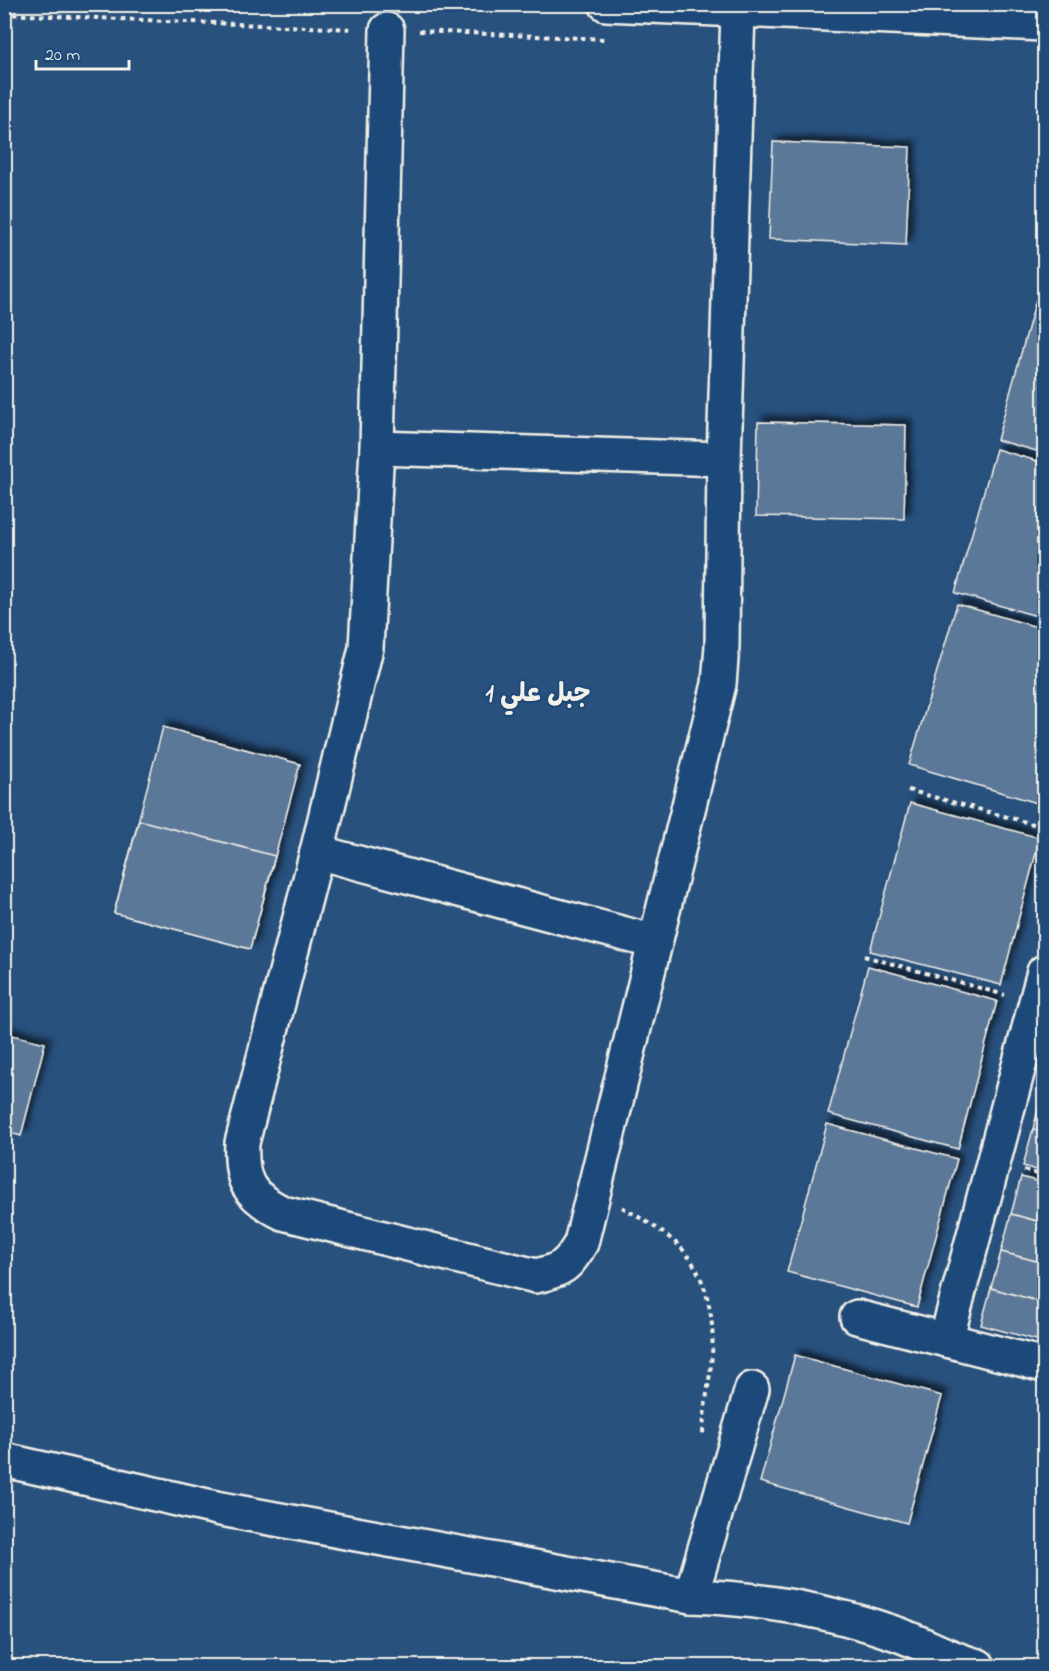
<svg xmlns="http://www.w3.org/2000/svg" width="1049" height="1671" font-family="'Indie Flower','Playpen Sans Arabic',sans-serif">
<style>
.building{fill:#5b7899;stroke:#f4f1e8;stroke-width:1.5;filter:url(#shadow)}
.lines{fill:none;stroke-linecap:round;stroke-linejoin:round}
.minor-casing{stroke:#f4f1e8;stroke-width:38}
.path{stroke:#f4f1e8;stroke-width:4;stroke-dasharray:4.5 4.5;stroke-linecap:butt}
.minor{stroke:#1f4a7a;stroke-width:33}
.labels{text-anchor:middle;stroke-width:4.5;stroke-linejoin:round;paint-order:stroke}
.district-label{font-size:26px;font-weight:bold;fill:#f4f1e8;stroke:#1f4a7a}
</style>
<defs>
<filter id="shadow"><feDropShadow dx="5.5" dy="-5.5" stdDeviation="3" flood-color="#0009"/></filter>
</defs>
<rect width="100%" height="100%" fill="#28517e"/>
<filter id="ink" filterUnits="userSpaceOnUse"><feTurbulence type="fractalNoise" baseFrequency=".0167" numOctaves="2"/><feDisplacementMap in="SourceGraphic" scale="12" xChannelSelector="R" yChannelSelector="G"/><feConvolveMatrix kernelMatrix="1 2 1 2 8 2 1 2 1" color-interpolation-filters="sRGB"/></filter>
<g filter="url(#ink)">
<g class="building">
<path d="M 773,142 L 910,147 L 906,245 L 769,239 Z"/>
<path d="M 1037,296 L 1044,298 L 1044,453 L 997,440 Z"/>
<path d="M 758,422 L 906,425 L 904,519 L 756,516 Z"/>
<path d="M 996,449 L 1044,463 L 1044,618 L 955,593 Z"/>
<path d="M 957,604 L 1044,629 L 1044,805 L 909,765 Z"/>
<path d="M 163,727 L 300,764 L 250,949 L 114,913 Z"/>
<path d="M 910,803 L 1040,838 L 1001,985 L 870,951 Z"/>
<path d="M 139,820 L 275,856 L 250,949 L 114,913 Z"/>
<path d="M 868,966 L 997,1001 L 958,1149 L 828,1114 Z"/>
<path d="M 4,1033 L 45,1043 L 21,1136 L 4,1131 Z"/>
<path d="M 1043,1091 L 1044,1092 L 1044,1132 L 1033,1129 Z"/>
<path d="M 827,1124 L 957,1159 L 917,1307 L 787,1272 Z"/>
<path d="M 1033,1129 L 1044,1132 L 1044,1172 L 1023,1166 Z"/>
<path d="M 1021,1177 L 1044,1183 L 1044,1223 L 1011,1214 Z"/>
<path d="M 1011,1214 L 1044,1223 L 1044,1263 L 1001,1252 Z"/>
<path d="M 1001,1252 L 1044,1263 L 1044,1303 L 991,1288 Z"/>
<path d="M 991,1288 L 1044,1303 L 1044,1342 L 981,1325 Z"/>
<path d="M 795,1355 L 942,1396 L 907,1523 L 760,1482 Z"/>
</g>
<g class="lines">
<defs>
<g id="minor">
<path d="M 606,4 L 1044,24"/>
<path d="M 387,30 L 377,448 L 366,648 L 317,852 L 242,1143 C 240,1181 248,1196 283,1213 L 536,1276 C 562,1270 568,1266 581,1243 L 719,684 L 722,646 L 724,459 L 738,11"/>
<path d="M 377,448 L 724,459"/>
<path d="M 317,852 L 655,942"/>
<path d="M 857,1317 L 1044,1365"/>
<path d="M 946,1340 L 1044,972"/>
<path d="M 4,1460 L 221,1509 L 691,1596 C 764,1599 828,1610 897,1634 C 925,1644 949,1659 978,1666"/>
<path d="M 691,1596 L 752,1389"/>
</g>
</defs>
<use href="#minor" class="minor-casing"/>
<g class="path">
<path d="M 4,14 L 354,29"/>
<path d="M 419,31 L 606,39"/>
<path d="M 908,790 L 1044,827"/>
<path d="M 864,956 L 1005,995"/>
<path d="M 1024,1170 L 1044,1176"/>
<path d="M 622,1207 C 640,1218 660,1229 676,1243 C 706,1270 715,1316 712,1354 C 710,1382 703,1409 703,1437"/>
</g>
<use href="#minor" class="minor"/>
</g>
</g>
<g class="labels">
<g class="district-label">
<text x="538" y="701">جبل علي 1</text>
</g>
</g>
<rect width="1049" height="1671" fill="none" stroke="#1f4a7a" stroke-width="24"/>
<rect x="12" y="12" width="1025" height="1647" fill="none" stroke="#f4f1e8" stroke-width="2" filter="url(#ink)"/>
<path d="M36 60v9h93v-9" fill="none" stroke="#f4f1e8" stroke-width="3"/>
<text x="45" y="60" font-size="18" fill="#f4f1e8" stroke="#1f4a7a" stroke-width="4.5" paint-order="stroke">20 m</text>
</svg>
